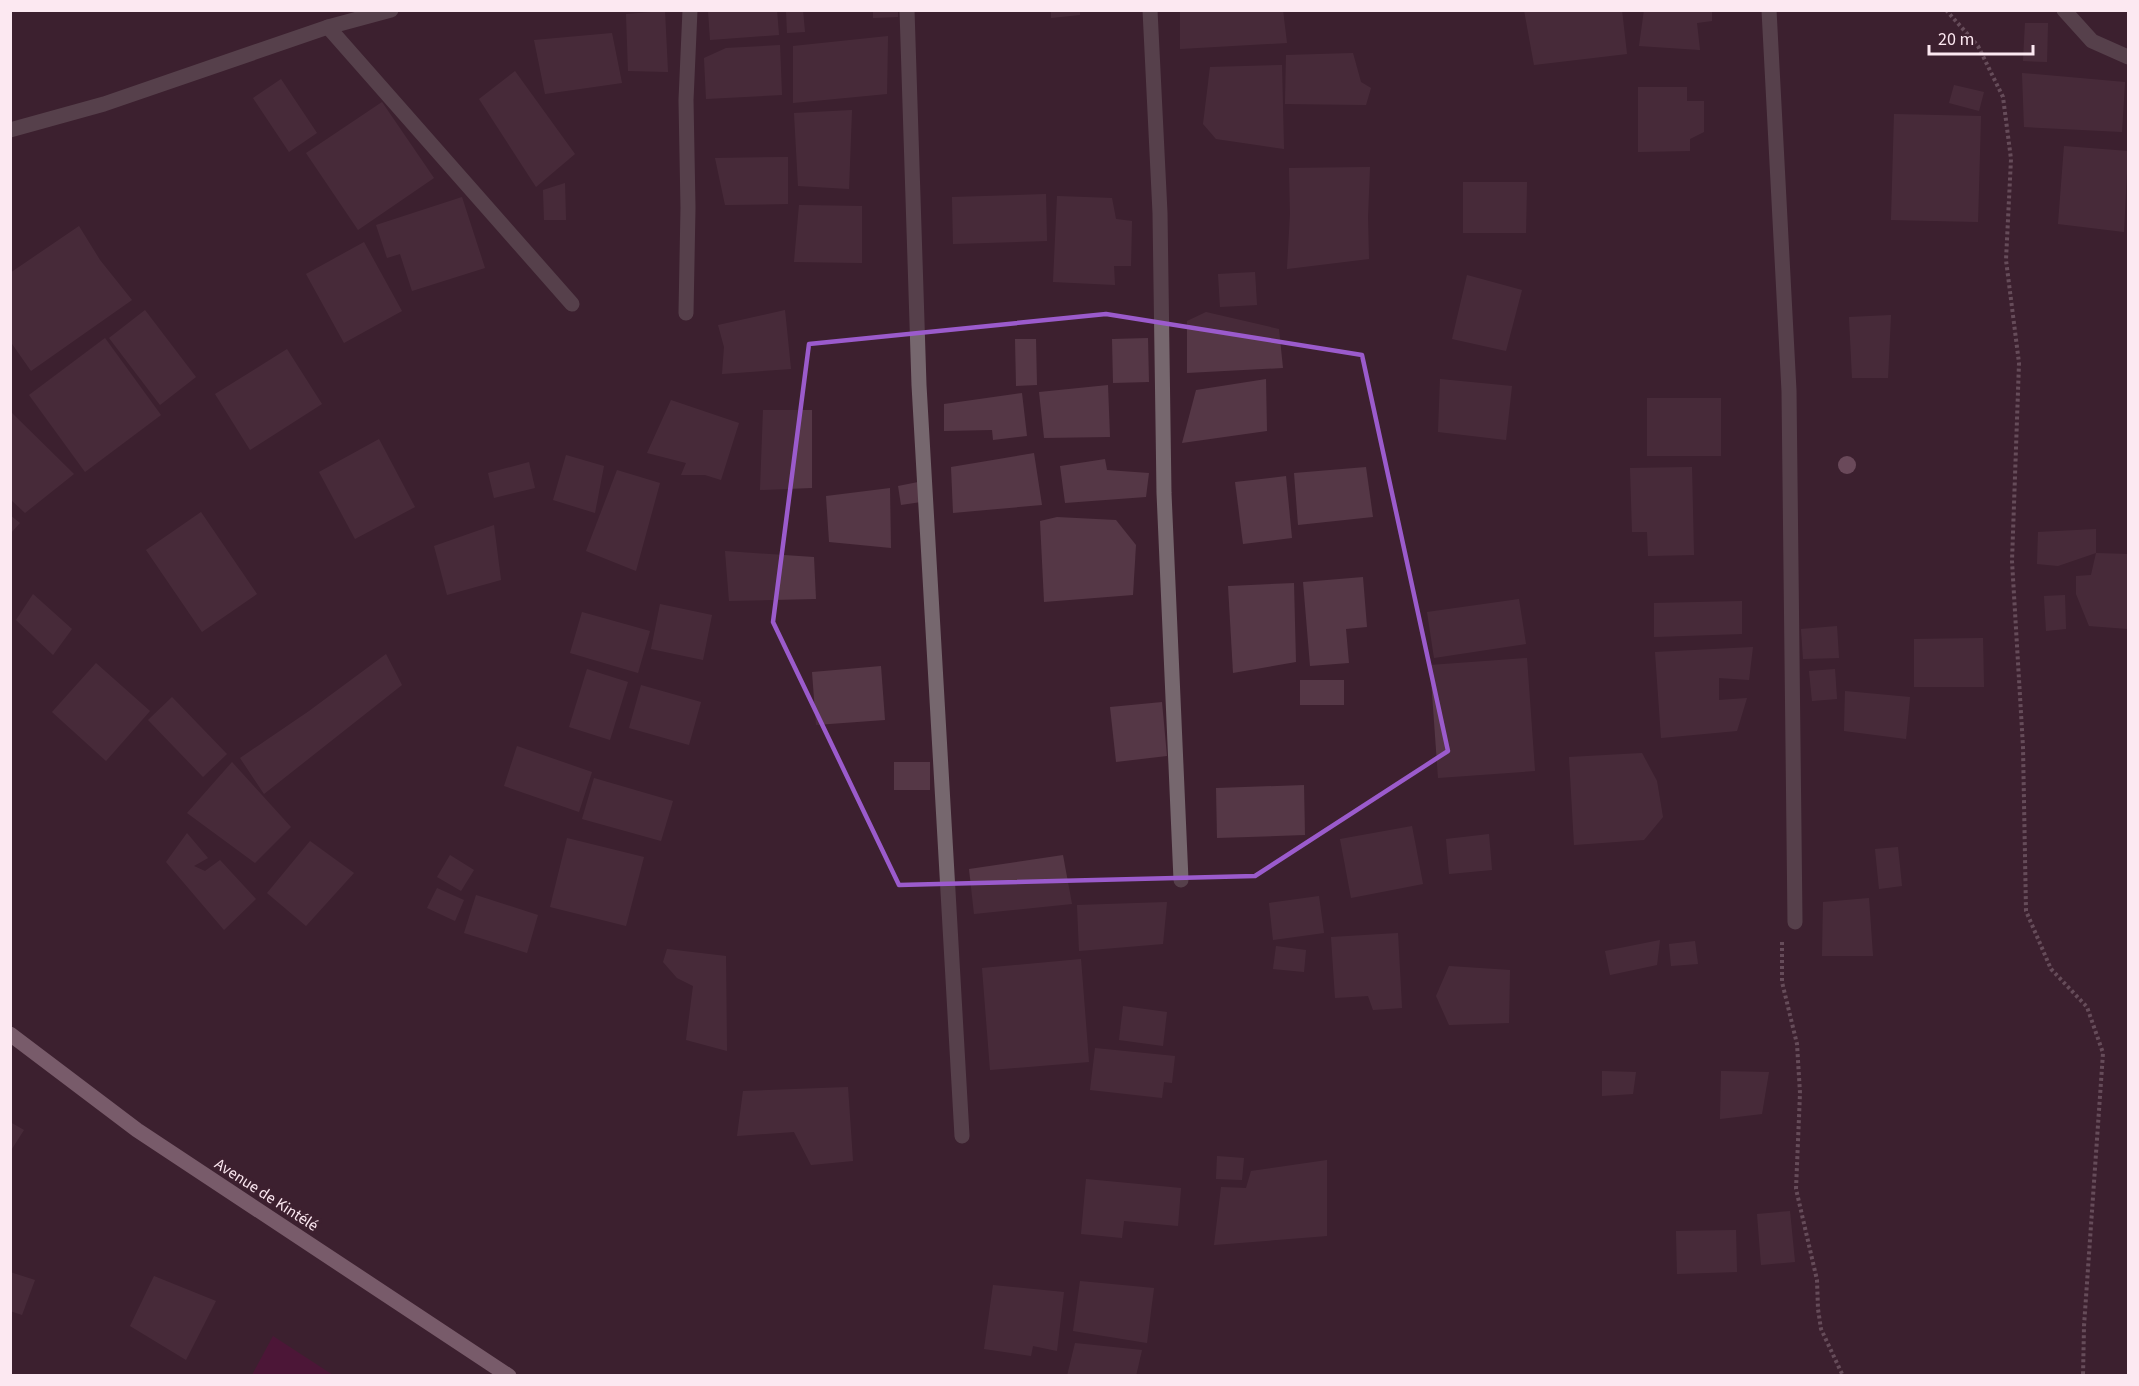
<svg xmlns="http://www.w3.org/2000/svg" width="2139" height="1386" font-family="'Source Sans 3',sans-serif">
<style>
.green{fill:#5f0b41}
.building{fill:#553746}
.lines{fill:none;stroke-linecap:round;stroke-linejoin:round}
.path{stroke:#9a828e;stroke-width:4;stroke-dasharray:3 3;stroke-linecap:butt}
.service{stroke:#76676e;stroke-width:15}
.minor{stroke:#76676e;stroke-width:15}
.primary{stroke:#c2a3b2;stroke-width:15}
.tree{fill:#a37b8f}
.marked{fill:none;stroke:#9b5bcc;stroke-width:4.5;stroke-linejoin:round}
.labels{text-anchor:middle;stroke-width:6;stroke-linejoin:round;paint-order:stroke}
.street-label{font-size:16px;fill:#fce8f1;stroke:#3d202f}
</style>
<rect width="100%" height="100%" fill="#3d202f"/>
<path class="green" d="M 273,1336 L 333,1375 L 252,1375 Z"/>
<g class="building">
<path d="M 708,10 L 777,10 L 779,35 L 710,40 Z"/>
<path d="M 786,10 L 803,10 L 805,32 L 787,33 Z"/>
<path d="M 873,10 L 898,10 L 898,17 L 873,18 Z"/>
<path d="M 1051,10 L 1080,10 L 1080,15 L 1051,18 Z"/>
<path d="M 1180,10 L 1283,10 L 1287,43 L 1180,49 Z"/>
<path d="M 1524,10 L 1622,10 L 1627,54 L 1534,65 Z"/>
<path d="M 1644,10 L 1712,10 L 1712,21 L 1697,23 L 1700,50 L 1639,46 Z"/>
<path d="M 665,11 L 668,72 L 628,71 L 626,14 Z"/>
<path d="M 2025,23 L 2048,23 L 2047,62 L 2023,61 Z"/>
<path d="M 612,33 L 622,83 L 545,94 L 534,40 Z"/>
<path d="M 888,36 L 887,94 L 793,103 L 793,46 Z"/>
<path d="M 780,45 L 782,95 L 706,99 L 704,58 L 726,48 Z"/>
<path d="M 1353,53 L 1361,82 L 1371,88 L 1366,105 L 1285,104 L 1286,55 Z"/>
<path d="M 1282,65 L 1284,149 L 1216,139 L 1203,124 L 1210,67 Z"/>
<path d="M 515,71 L 575,154 L 536,187 L 479,99 Z"/>
<path d="M 2022,73 L 2125,82 L 2122,132 L 2024,127 Z"/>
<path d="M 281,79 L 317,133 L 289,152 L 253,98 Z"/>
<path d="M 1954,85 L 1984,92 L 1979,111 L 1949,103 Z"/>
<path d="M 1638,87 L 1687,87 L 1687,101 L 1704,101 L 1704,132 L 1690,139 L 1690,151 L 1638,152 Z"/>
<path d="M 382,102 L 434,178 L 358,230 L 306,153 Z"/>
<path d="M 852,110 L 849,189 L 798,186 L 794,113 Z"/>
<path d="M 1894,114 L 1981,116 L 1978,222 L 1891,220 Z"/>
<path d="M 2064,146 L 2128,151 L 2124,232 L 2058,224 Z"/>
<path d="M 788,157 L 788,204 L 725,205 L 715,158 Z"/>
<path d="M 1370,167 L 1368,217 L 1369,259 L 1287,269 L 1290,214 L 1289,168 Z"/>
<path d="M 1463,182 L 1527,182 L 1526,233 L 1463,233 Z"/>
<path d="M 565,183 L 566,220 L 544,220 L 543,190 Z"/>
<path d="M 1046,194 L 1047,241 L 953,244 L 952,197 Z"/>
<path d="M 1057,196 L 1112,198 L 1116,219 L 1132,221 L 1131,266 L 1114,266 L 1115,285 L 1053,282 Z"/>
<path d="M 462,197 L 485,268 L 412,291 L 400,254 L 387,258 L 376,225 Z"/>
<path d="M 799,205 L 862,206 L 862,263 L 794,262 Z"/>
<path d="M 79,226 L 100,260 L 132,300 L 31,371 L 10,341 L 10,273 Z"/>
<path d="M 364,242 L 402,311 L 344,343 L 306,274 Z"/>
<path d="M 1255,272 L 1257,305 L 1220,307 L 1218,274 Z"/>
<path d="M 1467,275 L 1522,290 L 1506,351 L 1452,339 Z"/>
<path d="M 145,310 L 196,377 L 160,405 L 109,338 Z"/>
<path d="M 785,310 L 791,369 L 722,374 L 724,347 L 718,325 Z"/>
<path d="M 1206,312 L 1279,329 L 1283,368 L 1187,373 L 1187,321 Z"/>
<path d="M 1891,315 L 1888,378 L 1852,378 L 1849,317 Z"/>
<path d="M 105,338 L 161,415 L 85,472 L 29,395 Z"/>
<path d="M 1148,338 L 1149,382 L 1113,383 L 1112,339 Z"/>
<path d="M 1015,339 L 1036,339 L 1037,385 L 1016,386 Z"/>
<path d="M 287,349 L 322,404 L 250,450 L 215,394 Z"/>
<path d="M 1266,379 L 1267,431 L 1182,443 L 1196,390 Z"/>
<path d="M 1440,379 L 1512,386 L 1506,440 L 1438,432 Z"/>
<path d="M 1108,385 L 1110,437 L 1044,438 L 1039,392 Z"/>
<path d="M 1022,393 L 1027,436 L 993,440 L 992,430 L 944,431 L 944,404 Z"/>
<rect x="1647" y="398" width="74" height="58"/>
<path d="M 671,400 L 739,423 L 721,480 L 705,475 L 681,475 L 686,463 L 647,453 Z"/>
<path d="M 763,410 L 812,410 L 812,488 L 760,490 Z"/>
<path d="M 10,411 L 74,474 L 25,513 L 10,499 Z"/>
<path d="M 379,439 L 415,507 L 355,539 L 319,472 Z"/>
<path d="M 1034,453 L 1042,505 L 953,513 L 951,467 Z"/>
<path d="M 566,455 L 604,466 L 595,513 L 553,500 Z"/>
<path d="M 1105,459 L 1107,470 L 1149,473 L 1146,497 L 1065,503 L 1060,466 Z"/>
<path d="M 529,462 L 535,488 L 494,498 L 488,473 Z"/>
<path d="M 1366,467 L 1373,517 L 1298,525 L 1294,473 Z"/>
<path d="M 1692,467 L 1694,555 L 1648,556 L 1647,532 L 1632,532 L 1630,468 Z"/>
<path d="M 617,470 L 660,483 L 636,571 L 586,551 Z"/>
<path d="M 1286,476 L 1292,538 L 1243,544 L 1235,482 Z"/>
<path d="M 918,482 L 921,502 L 901,505 L 898,486 Z"/>
<path d="M 890,488 L 891,548 L 829,542 L 826,496 Z"/>
<path d="M 201,512 L 257,594 L 202,632 L 146,550 Z"/>
<path d="M 10,515 L 20,523 L 10,534 Z"/>
<path d="M 1057,517 L 1116,520 L 1136,545 L 1133,595 L 1044,602 L 1040,521 Z"/>
<path d="M 494,525 L 501,580 L 447,595 L 434,546 Z"/>
<path d="M 2096,529 L 2096,553 L 2058,566 L 2037,564 L 2038,532 Z"/>
<path d="M 725,551 L 814,557 L 816,599 L 729,601 Z"/>
<path d="M 2096,553 L 2128,554 L 2128,629 L 2089,626 L 2076,594 L 2076,576 L 2091,575 Z"/>
<path d="M 1363,577 L 1367,627 L 1346,629 L 1349,663 L 1310,666 L 1303,582 Z"/>
<path d="M 1294,583 L 1296,662 L 1233,673 L 1228,586 Z"/>
<path d="M 33,594 L 72,629 L 53,655 L 16,620 Z"/>
<path d="M 2065,595 L 2066,629 L 2046,631 L 2044,596 Z"/>
<path d="M 1519,599 L 1526,644 L 1434,658 L 1427,612 Z"/>
<path d="M 1742,601 L 1742,634 L 1654,637 L 1654,603 Z"/>
<path d="M 660,604 L 712,615 L 703,660 L 651,649 Z"/>
<path d="M 582,612 L 650,631 L 638,673 L 570,653 Z"/>
<path d="M 1837,626 L 1839,658 L 1803,659 L 1801,629 Z"/>
<path d="M 1983,638 L 1984,687 L 1914,687 L 1914,639 Z"/>
<path d="M 1753,647 L 1749,680 L 1719,678 L 1719,700 L 1747,698 L 1737,731 L 1661,738 L 1655,652 Z"/>
<path d="M 386,654 L 402,685 L 264,794 L 240,758 L 309,711 Z"/>
<path d="M 1527,658 L 1535,771 L 1438,778 L 1430,665 Z"/>
<path d="M 96,663 L 150,711 L 106,761 L 52,712 Z"/>
<path d="M 881,666 L 885,720 L 816,725 L 812,672 Z"/>
<path d="M 587,669 L 628,682 L 610,740 L 569,727 Z"/>
<path d="M 1835,669 L 1837,699 L 1812,701 L 1809,671 Z"/>
<rect x="1300" y="680" width="44" height="25"/>
<path d="M 641,685 L 701,702 L 689,745 L 629,728 Z"/>
<path d="M 1845,691 L 1910,697 L 1906,739 L 1844,731 Z"/>
<path d="M 172,697 L 227,754 L 203,777 L 148,720 Z"/>
<path d="M 1162,702 L 1167,756 L 1116,762 L 1110,707 Z"/>
<path d="M 517,746 L 592,772 L 579,812 L 504,786 Z"/>
<path d="M 1642,753 L 1657,781 L 1663,817 L 1644,840 L 1574,845 L 1569,757 Z"/>
<path d="M 232,762 L 291,827 L 255,863 L 187,813 Z"/>
<rect x="894" y="762" width="36" height="28"/>
<path d="M 594,778 L 673,801 L 661,841 L 582,819 Z"/>
<path d="M 1304,785 L 1305,835 L 1217,838 L 1216,788 Z"/>
<path d="M 1412,826 L 1423,884 L 1351,898 L 1340,839 Z"/>
<path d="M 187,833 L 208,858 L 194,866 L 205,871 L 220,860 L 256,899 L 224,930 L 166,862 Z"/>
<path d="M 1489,834 L 1492,870 L 1449,874 L 1446,839 Z"/>
<path d="M 567,838 L 644,857 L 626,926 L 550,907 Z"/>
<path d="M 310,841 L 354,873 L 306,926 L 267,893 Z"/>
<path d="M 1898,847 L 1902,886 L 1879,889 L 1875,849 Z"/>
<path d="M 450,855 L 474,870 L 461,891 L 437,877 Z"/>
<path d="M 1063,855 L 1072,904 L 974,914 L 969,869 Z"/>
<path d="M 437,888 L 464,900 L 455,921 L 427,908 Z"/>
<path d="M 476,895 L 538,915 L 527,953 L 464,933 Z"/>
<path d="M 1319,896 L 1324,933 L 1273,940 L 1269,903 Z"/>
<path d="M 1869,898 L 1873,956 L 1822,956 L 1823,902 Z"/>
<path d="M 1167,902 L 1163,944 L 1079,951 L 1077,905 Z"/>
<path d="M 1398,933 L 1402,1008 L 1373,1010 L 1368,996 L 1335,998 L 1331,937 Z"/>
<path d="M 1660,940 L 1657,965 L 1610,975 L 1605,951 Z"/>
<path d="M 1695,941 L 1698,964 L 1671,966 L 1669,944 Z"/>
<path d="M 1276,946 L 1306,950 L 1304,972 L 1273,969 Z"/>
<path d="M 667,949 L 726,956 L 727,1051 L 686,1040 L 693,986 L 677,978 L 663,962 Z"/>
<path d="M 1081,959 L 1089,1062 L 990,1070 L 982,968 Z"/>
<path d="M 1449,966 L 1510,970 L 1509,1023 L 1449,1025 L 1436,996 Z"/>
<path d="M 1123,1006 L 1167,1012 L 1163,1046 L 1119,1040 Z"/>
<path d="M 1095,1048 L 1175,1056 L 1172,1083 L 1164,1082 L 1162,1098 L 1090,1090 Z"/>
<path d="M 1602,1071 L 1636,1072 L 1633,1094 L 1602,1096 Z"/>
<path d="M 1721,1071 L 1769,1072 L 1762,1114 L 1720,1119 Z"/>
<path d="M 848,1087 L 853,1161 L 811,1165 L 794,1132 L 737,1136 L 743,1091 Z"/>
<path d="M 10,1122 L 24,1130 L 10,1152 Z"/>
<path d="M 1217,1156 L 1244,1158 L 1242,1180 L 1216,1179 Z"/>
<path d="M 1327,1160 L 1327,1236 L 1214,1245 L 1221,1187 L 1246,1188 L 1251,1171 Z"/>
<path d="M 1086,1179 L 1181,1188 L 1178,1226 L 1124,1221 L 1122,1238 L 1081,1234 Z"/>
<path d="M 1790,1211 L 1795,1262 L 1761,1265 L 1757,1214 Z"/>
<path d="M 1736,1230 L 1737,1272 L 1677,1274 L 1676,1231 Z"/>
<path d="M 10,1272 L 35,1280 L 22,1315 L 10,1311 Z"/>
<path d="M 154,1276 L 216,1301 L 186,1360 L 130,1326 Z"/>
<path d="M 1080,1281 L 1154,1288 L 1147,1343 L 1073,1331 Z"/>
<path d="M 993,1285 L 1064,1292 L 1057,1351 L 1033,1346 L 1031,1356 L 984,1349 Z"/>
<path d="M 1075,1343 L 1142,1350 L 1136,1376 L 1067,1376 Z"/>
</g>
<g class="lines">
<g class="path">
<path d="M 1946,10 L 1978,46 L 2003,97 L 2011,159 L 2006,260 L 2019,363 L 2012,561 L 2023,747 L 2026,911 L 2051,969 L 2087,1007 L 2103,1053 L 2084,1326 L 2083,1376"/>
<path d="M 1782,942 L 1782,982 L 1797,1044 L 1800,1093 L 1796,1189 L 1817,1280 L 1818,1309 L 1821,1329 L 1843,1376"/>
</g>
<g class="service">
<path d="M 907,10 L 919,385 L 962,1136"/>
<path d="M 1150,10 L 1160,213 L 1164,493 L 1181,880"/>
</g>
<g class="minor">
<path d="M 1769,10 L 1789,391 L 1795,922"/>
<path d="M 2064,10 L 2092,41 L 2128,57"/>
<path d="M 328,27 L 572,304"/>
<path d="M 10,130 L 104,104 L 328,27 L 391,10"/>
<path d="M 686,313 L 688,208 L 686,100 L 690,10"/>
</g>
<path class="primary" d="M 10,1034 L 137,1130 L 509,1376"/>
</g>
<circle class="tree" cx="1847" cy="465" r="9"/>
<path d="M0 0H2139V1386H0ZM 1106,314 L 1362,355 L 1448,751 L 1255,876 L 899,885 L 773,622 L 809,344 Z" fill="#3d202f" fill-opacity=".55" fill-rule="evenodd"/>
<path class="marked" d="M 1106,314 L 1362,355 L 1448,751 L 1255,876 L 899,885 L 773,622 L 809,344 Z"/>
<g class="labels">
<g class="street-label">
<text transform="translate(267 1194) rotate(33)" y="6">Avenue de Kintélé</text>
</g>
</g>
<rect width="2139" height="1386" fill="none" stroke="#fce8f1" stroke-width="24"/>
<path d="M1929 45v9h104v-9" fill="none" stroke="#fce8f1" stroke-width="3"/>
<text x="1938" y="45" font-size="18" fill="#fce8f1" stroke="#3d202f" stroke-width="4.5" paint-order="stroke">20 m</text>
</svg>
